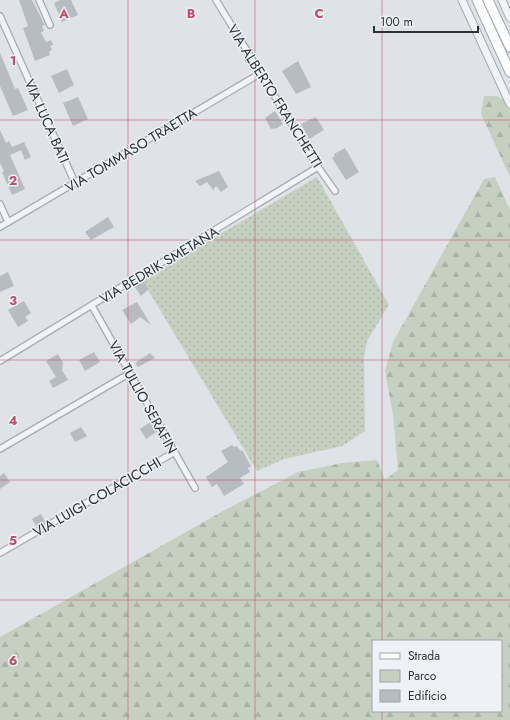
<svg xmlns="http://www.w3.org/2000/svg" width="510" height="720" font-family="Jost,sans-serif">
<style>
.green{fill:url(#green-dots)}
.forest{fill:url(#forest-firs);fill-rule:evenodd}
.building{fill:#b7bcc3}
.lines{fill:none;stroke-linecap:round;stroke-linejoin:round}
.minor-casing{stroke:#a5aab1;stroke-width:8}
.tertiary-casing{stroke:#a5aab1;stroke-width:9}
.primary-casing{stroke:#9fa8b2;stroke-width:11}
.minor{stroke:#f1f3f6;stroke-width:5.5}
.tertiary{stroke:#f1f3f6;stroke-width:7}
.primary{stroke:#fff;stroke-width:9}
.grid{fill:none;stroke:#c24e65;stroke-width:1;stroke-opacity:0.55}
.labels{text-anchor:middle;stroke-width:3;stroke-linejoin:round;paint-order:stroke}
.street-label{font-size:14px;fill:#29313d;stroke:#eef1f5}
.grid-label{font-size:13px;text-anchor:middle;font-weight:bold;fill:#c24e65;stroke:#eef1f5;stroke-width:3;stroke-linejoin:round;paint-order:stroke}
</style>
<defs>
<pattern id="green-dots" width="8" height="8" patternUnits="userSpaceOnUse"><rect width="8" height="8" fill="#c5d0c1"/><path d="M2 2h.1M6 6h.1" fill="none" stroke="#a9b3a7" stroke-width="1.8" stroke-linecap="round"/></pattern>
<pattern id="forest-firs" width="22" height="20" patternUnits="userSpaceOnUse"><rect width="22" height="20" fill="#c5d0c1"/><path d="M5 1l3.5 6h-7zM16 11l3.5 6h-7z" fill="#a9b3a7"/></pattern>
</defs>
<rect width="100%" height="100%" fill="#dfe3e7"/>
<path class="green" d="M 317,177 L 389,305 L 367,341 L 364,357 L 365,431 L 342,446 L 284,459 L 257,471 L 142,280 Z"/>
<g class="forest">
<path d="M 484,96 L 496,96 L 505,100 L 510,111 L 510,177 L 481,114 Z"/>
<path d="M 495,177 L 510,210 L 510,720 L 0,720 L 0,637 L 225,510 L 298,472 L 342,463 L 377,460 L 385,480 L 398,470 L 393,415 L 385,371 L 393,342 L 484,179 ZM 373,641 L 501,641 L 501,711 L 373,711 Z"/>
</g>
<g class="building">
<path d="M 19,0 L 32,0 L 45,25 L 42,26 L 44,31 L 41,32 L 46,42 L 51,40 L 53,45 L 50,46 L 52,50 L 49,52 L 50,55 L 35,61 L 23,28 L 28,26 Z"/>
<path d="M 60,0 L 71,0 L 78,15 L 62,22 L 54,3 Z"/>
<path d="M 0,53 L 15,89 L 18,88 L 28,110 L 13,116 L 0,86 Z"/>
<path d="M 298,61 L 311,87 L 296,94 L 282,71 Z"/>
<path d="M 67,69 L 74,85 L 59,93 L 51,76 Z"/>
<path d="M 78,97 L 88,119 L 73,126 L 63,103 Z"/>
<path d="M 275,111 L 283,124 L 277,128 L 271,129 L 265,118 Z"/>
<path d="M 316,117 L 324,130 L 309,139 L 301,124 Z"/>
<path d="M 0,130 L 6,143 L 9,141 L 12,147 L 24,142 L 31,157 L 25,160 L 21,150 L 10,155 L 25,189 L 12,195 L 2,172 L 4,171 L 0,163 Z"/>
<path d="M 345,148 L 359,172 L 346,180 L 332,158 L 335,156 L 334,154 Z"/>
<path d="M 219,171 L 228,187 L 221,192 L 216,186 L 214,188 L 214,191 L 207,182 L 200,186 L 195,181 Z"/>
<path d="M 108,217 L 114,227 L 91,240 L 85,232 Z"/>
<path d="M 8,272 L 14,286 L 0,292 L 0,276 Z"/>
<path d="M 142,280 L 149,289 L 141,296 L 134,286 Z"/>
<path d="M 24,301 L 31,313 L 25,317 L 28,321 L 18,327 L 8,310 Z"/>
<path d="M 137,302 L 151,325 L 140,317 L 131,324 L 122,310 Z"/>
<path d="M 94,352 L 100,362 L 85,371 L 79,360 Z"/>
<path d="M 150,353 L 155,358 L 138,367 L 135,363 Z"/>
<path d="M 58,354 L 63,363 L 62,370 L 68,380 L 53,388 L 49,381 L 56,377 L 46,361 Z"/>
<path d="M 152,421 L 158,431 L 146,439 L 140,429 Z"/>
<path d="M 81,427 L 87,436 L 75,442 L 70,433 Z"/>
<path d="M 232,445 L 234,447 L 237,446 L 240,451 L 242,450 L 251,466 L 248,468 L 250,472 L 240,478 L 244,484 L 224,496 L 217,484 L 212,487 L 206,477 L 228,462 L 221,451 Z"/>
<path d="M 4,473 L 10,482 L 0,489 L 0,476 Z"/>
<path d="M 41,514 L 45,522 L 36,526 L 32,519 Z"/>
</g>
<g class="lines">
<defs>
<g id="minor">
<path d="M 39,0 L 50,25"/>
<path d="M 216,0 L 318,167 L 335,191"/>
<path d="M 0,16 L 75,183"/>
<path d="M 0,204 L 8,222"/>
<path d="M 0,227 L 261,73"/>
<path d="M 92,306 L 195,488"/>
<path d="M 0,361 L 318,167"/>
<path d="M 0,449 L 130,373"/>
<path d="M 0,553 L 173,453"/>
</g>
<g id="tertiary">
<path d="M 462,0 L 510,104"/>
<path d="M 502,0 L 510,18"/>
</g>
<g id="primary">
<path d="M 477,0 L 510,72"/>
<path d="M 488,0 L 510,47"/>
</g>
</defs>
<use href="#minor" class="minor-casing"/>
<use href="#tertiary" class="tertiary-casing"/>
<use href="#primary" class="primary-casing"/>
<use href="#minor" class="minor"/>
<use href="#tertiary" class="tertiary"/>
<use href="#primary" class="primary"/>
</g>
<path class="grid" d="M 128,0 L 128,720M 255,0 L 255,720M 382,0 L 382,641M 0,120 L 510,120M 0,240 L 510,240M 0,360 L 510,360M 0,480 L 510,480M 0,600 L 510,600M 382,711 L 382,720"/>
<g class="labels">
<g class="street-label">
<text transform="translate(275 96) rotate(58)" y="5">VIA ALBERTO FRANCHETTI</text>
<text transform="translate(47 121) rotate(66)" y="5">VIA LUCA BATI</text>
<text transform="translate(131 150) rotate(-31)" y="5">VIA TOMMASO TRAETTA</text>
<text transform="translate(159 265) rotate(-31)" y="5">VIA BEDRIK SMETANA</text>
<text transform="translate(143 397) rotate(61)" y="5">VIA TULLIO SERAFIN</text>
<text transform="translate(97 497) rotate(-30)" y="5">VIA LUIGI COLACICCHI</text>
</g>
</g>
<g class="grid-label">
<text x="64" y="18">A</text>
<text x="191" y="18">B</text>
<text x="319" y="18">C</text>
<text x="13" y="65">1</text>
<text x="13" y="185">2</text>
<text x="13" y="305">3</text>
<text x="13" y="425">4</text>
<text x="13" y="545">5</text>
<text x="13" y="665">6</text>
</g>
<rect x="372" y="640" width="130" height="72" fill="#eef1f5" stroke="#9fa4ab"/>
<rect x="380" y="653" width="20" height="6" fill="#ffffff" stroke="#9fa4ab"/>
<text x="408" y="660" font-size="12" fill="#29313d">Strada</text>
<rect x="380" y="670" width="20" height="12" fill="#c5d0c1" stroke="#9fa4ab"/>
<text x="408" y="680" font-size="12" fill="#29313d">Parco</text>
<rect x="380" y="690" width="20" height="12" fill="#b7bcc3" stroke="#9fa4ab"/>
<text x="408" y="700" font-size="12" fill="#29313d">Edificio</text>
<path d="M374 26v6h104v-6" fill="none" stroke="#29313d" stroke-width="2"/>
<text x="380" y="26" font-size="12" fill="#29313d" stroke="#eef1f5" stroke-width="3" paint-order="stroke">100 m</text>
</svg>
